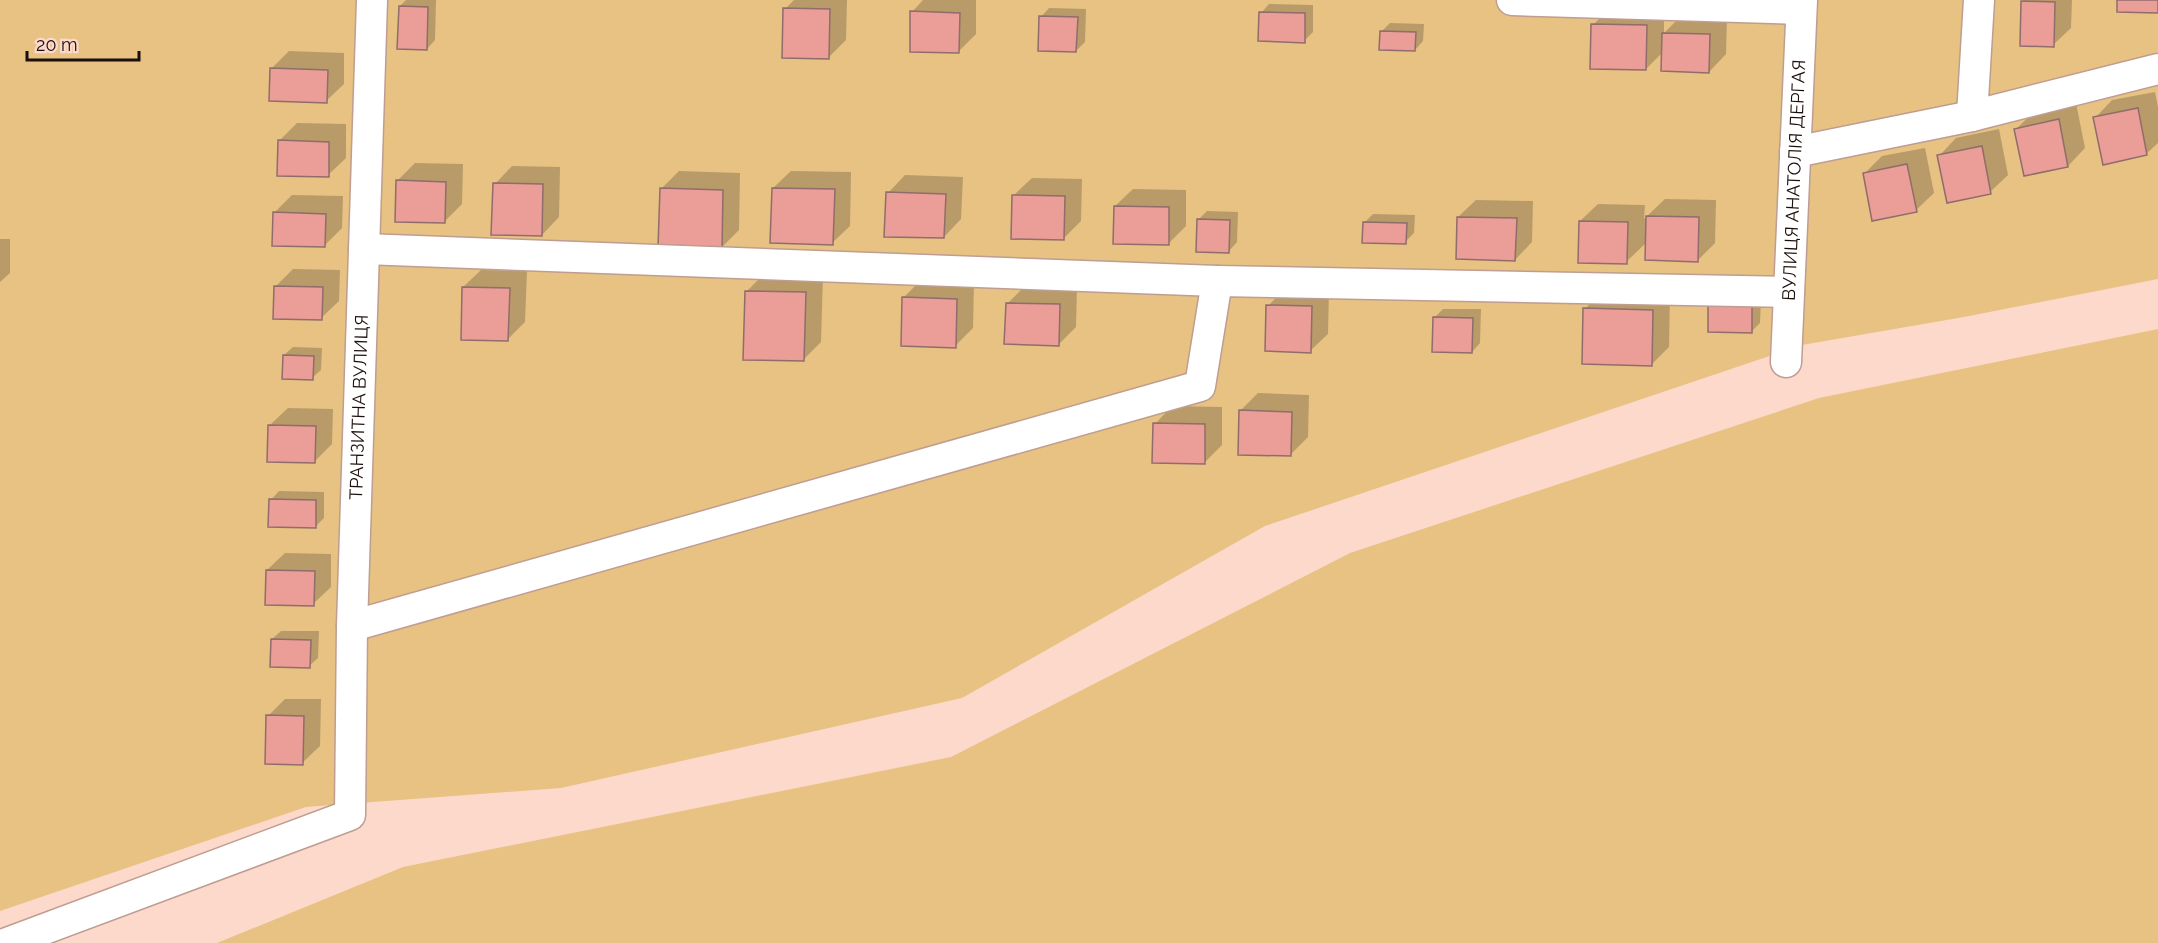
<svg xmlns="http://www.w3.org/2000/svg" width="2158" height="943" font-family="Raleway,sans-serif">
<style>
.green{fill:#e7c282}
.shadow{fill:#0003}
.building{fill:#eb9d98;stroke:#906d6b;stroke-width:1.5}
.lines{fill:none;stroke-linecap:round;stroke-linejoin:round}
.minor-casing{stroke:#bf9d91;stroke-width:33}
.minor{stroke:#fff;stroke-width:30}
.labels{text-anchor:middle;stroke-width:6;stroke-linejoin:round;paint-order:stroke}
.street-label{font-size:18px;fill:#1b0f0b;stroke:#fdd9cc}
</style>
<rect width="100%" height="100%" fill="#fdd9cc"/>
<g class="green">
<path d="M 0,0 L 2158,0 L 2158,279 L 1964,317 L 1802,345 L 1265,526 L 962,698 L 561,788 L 306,807 L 0,911 Z"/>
<path d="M 2158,329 L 2158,943 L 217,943 L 403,867 L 951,757 L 1350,553 L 1819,398 Z"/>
</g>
<g class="shadow">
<path d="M 406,0 L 436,0 L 435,40 L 427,49 L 400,6 Z"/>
<path d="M 794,0 L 847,0 L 846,40 L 829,57 L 785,9 Z"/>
<path d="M 923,0 L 976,0 L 976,34 L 958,52 L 912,12 Z"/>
<path d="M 2024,0 L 2072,0 L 2071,28 L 2053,45 L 2023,2 Z"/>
<path d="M 1269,4 L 1313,5 L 1313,32 L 1304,41 L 1261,13 Z"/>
<path d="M 1611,7 L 1664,8 L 1664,33 L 1681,16 L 1727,17 L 1726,54 L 1709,72 L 1663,52 L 1646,69 L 1593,25 Z"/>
<path d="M 1049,8 L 1086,9 L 1085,42 L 1076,51 L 1041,17 Z"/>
<path d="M 1390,23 L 1424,24 L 1423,41 L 1415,50 L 1381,32 Z"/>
<path d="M 289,51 L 344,53 L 344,84 L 326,101 L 271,69 Z"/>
<path d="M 2155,92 L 2158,107 L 2158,143 L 2146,154 L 2095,118 L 2112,100 Z"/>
<path d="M 2076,103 L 2085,148 L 2068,166 L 2016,129 L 2034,112 Z"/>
<path d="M 297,123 L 346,124 L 346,158 L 328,175 L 279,141 Z"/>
<path d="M 1999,129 L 2008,175 L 1990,192 L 1939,156 L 1956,138 Z"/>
<path d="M 1925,148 L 1934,193 L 1916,210 L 1864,174 L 1882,156 Z"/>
<path d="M 415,163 L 463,164 L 462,204 L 445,221 L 397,181 Z"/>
<path d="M 512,166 L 560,167 L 559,217 L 542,235 L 495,184 Z"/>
<path d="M 679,171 L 740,173 L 739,230 L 721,248 L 661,189 Z"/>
<path d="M 791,171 L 851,172 L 850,226 L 832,243 L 773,188 Z"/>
<path d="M 905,175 L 963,177 L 961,219 L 944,237 L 888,193 Z"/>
<path d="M 1032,178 L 1082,179 L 1081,221 L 1063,239 L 1014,195 Z"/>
<path d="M 1133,189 L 1186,190 L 1186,226 L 1168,244 L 1115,206 Z"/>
<path d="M 292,195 L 343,196 L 342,228 L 324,246 L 274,213 Z"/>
<path d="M 1665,199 L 1716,200 L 1715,243 L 1698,260 L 1647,242 L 1626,262 L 1580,221 L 1598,204 L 1645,205 L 1644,219 Z"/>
<path d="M 1476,200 L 1533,201 L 1532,242 L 1515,260 L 1458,217 Z"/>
<path d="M 1207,211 L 1238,212 L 1237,242 L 1229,251 L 1198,220 Z"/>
<path d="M 1373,214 L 1415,215 L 1414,233 L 1405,242 L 1364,223 Z"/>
<path d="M 0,239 L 10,239 L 10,273 L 0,282 Z"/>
<path d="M 293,269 L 340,270 L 339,301 L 321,318 L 276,286 Z"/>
<path d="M 481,270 L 527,271 L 525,322 L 508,339 L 463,287 Z"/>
<path d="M 764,274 L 823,275 L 821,342 L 803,360 L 746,292 Z"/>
<path d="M 921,280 L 974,282 L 973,328 L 955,346 L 903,298 Z"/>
<path d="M 1025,286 L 1077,287 L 1076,327 L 1059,344 L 1007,304 Z"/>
<path d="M 1285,288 L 1329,289 L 1328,334 L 1310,351 L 1268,306 Z"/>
<path d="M 1602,291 L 1670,293 L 1669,347 L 1651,365 L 1585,309 Z"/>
<path d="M 1719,297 L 1761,298 L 1760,323 L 1751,332 Z"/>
<path d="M 1443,309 L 1481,309 L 1480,343 L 1472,352 L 1435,317 Z"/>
<path d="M 293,347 L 322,348 L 321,370 L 312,378 L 284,355 Z"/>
<path d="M 1258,393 L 1309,395 L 1308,437 L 1290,455 L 1240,411 Z"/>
<path d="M 1172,406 L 1222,407 L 1222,445 L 1204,463 L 1155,424 Z"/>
<path d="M 288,408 L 333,409 L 332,444 L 315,461 L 270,425 Z"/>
<path d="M 279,491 L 324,492 L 324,518 L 315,527 L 271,500 Z"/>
<path d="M 285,553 L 331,554 L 331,587 L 313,604 L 267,570 Z"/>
<path d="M 281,631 L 319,631 L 318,658 L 309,666 L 272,639 Z"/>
<path d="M 285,699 L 321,699 L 320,746 L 302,763 L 268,716 Z"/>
</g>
<g class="building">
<path d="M 2117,0 L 2158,0 L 2158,13 L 2117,12 Z"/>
<path d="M 2021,1 L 2055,2 L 2054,47 L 2020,46 Z"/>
<path d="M 399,6 L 428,7 L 427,50 L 397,49 Z"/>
<path d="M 783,8 L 830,9 L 829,59 L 782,58 Z"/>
<path d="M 910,11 L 960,13 L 959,53 L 910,52 Z"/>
<path d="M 1259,12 L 1305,13 L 1305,43 L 1258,41 Z"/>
<path d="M 1039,16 L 1078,17 L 1076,52 L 1038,51 Z"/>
<path d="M 1591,24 L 1647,25 L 1646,70 L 1590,69 Z"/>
<path d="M 1380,31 L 1416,32 L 1415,51 L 1379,50 Z"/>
<path d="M 1662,33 L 1710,34 L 1709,73 L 1661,71 Z"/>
<path d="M 270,68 L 328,70 L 327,103 L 269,101 Z"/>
<path d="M 2138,108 L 2147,155 L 2103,165 L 2093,117 Z"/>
<path d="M 2059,119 L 2068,167 L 2024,176 L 2014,129 Z"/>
<path d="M 278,140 L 329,142 L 329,177 L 277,176 Z"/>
<path d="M 1982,146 L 1991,194 L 1947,203 L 1937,155 Z"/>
<path d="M 1907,164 L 1917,212 L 1872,221 L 1863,173 Z"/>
<path d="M 396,180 L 446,182 L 445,223 L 395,222 Z"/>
<path d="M 493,183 L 543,184 L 542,236 L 491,235 Z"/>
<path d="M 660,188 L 723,190 L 722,249 L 658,247 Z"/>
<path d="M 772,188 L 835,189 L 833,245 L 770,243 Z"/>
<path d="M 886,192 L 946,194 L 944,238 L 884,237 Z"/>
<path d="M 1012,195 L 1065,196 L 1064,240 L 1011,239 Z"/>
<path d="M 1114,206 L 1169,207 L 1169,245 L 1113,244 Z"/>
<path d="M 273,212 L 326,214 L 325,247 L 272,246 Z"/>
<path d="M 1646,216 L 1699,217 L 1698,262 L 1645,260 Z"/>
<path d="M 1457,217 L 1517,218 L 1515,261 L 1456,259 Z"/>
<path d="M 1197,219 L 1230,220 L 1229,253 L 1196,252 Z"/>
<path d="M 1579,221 L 1628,222 L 1627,264 L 1578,263 Z"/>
<path d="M 1363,222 L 1407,223 L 1406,244 L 1362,243 Z"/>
<path d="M 274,286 L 323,287 L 322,320 L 273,319 Z"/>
<path d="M 462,287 L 510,288 L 508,341 L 461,340 Z"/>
<path d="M 745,291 L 806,292 L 804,361 L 743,360 Z"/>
<path d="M 902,297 L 957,299 L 956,348 L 901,346 Z"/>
<path d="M 1006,303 L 1060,304 L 1059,346 L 1004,344 Z"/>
<path d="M 1266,305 L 1312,306 L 1311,353 L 1265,351 Z"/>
<path d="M 1708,305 L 1752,306 L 1752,333 L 1708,332 Z"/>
<path d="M 1583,308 L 1653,310 L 1652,366 L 1582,364 Z"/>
<path d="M 1433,317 L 1473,318 L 1472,353 L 1432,352 Z"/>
<path d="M 283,355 L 314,356 L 313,380 L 282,379 Z"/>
<path d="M 1239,410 L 1292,412 L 1291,456 L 1238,455 Z"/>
<path d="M 1153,423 L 1205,424 L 1205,464 L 1152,463 Z"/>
<path d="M 268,425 L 316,426 L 315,463 L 267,462 Z"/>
<path d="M 269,499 L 316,500 L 316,528 L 268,527 Z"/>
<path d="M 266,570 L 315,571 L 314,606 L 265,605 Z"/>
<path d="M 271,639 L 311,640 L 310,668 L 270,667 Z"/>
<path d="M 266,715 L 304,716 L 303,765 L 265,764 Z"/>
</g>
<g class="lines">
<defs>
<g id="minor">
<path d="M 1512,0 L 1801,9"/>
<path d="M 1972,116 L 1979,0"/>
<path d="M 1795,152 L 1972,116 L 2158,69"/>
<path d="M 364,249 L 1217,281"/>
<path id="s1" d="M 1786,362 L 1802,0"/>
<path d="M 352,626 L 1200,386 L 1217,281 L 1789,292"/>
<path id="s2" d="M 7,943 L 350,815 L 352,626 L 372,0"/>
</g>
</defs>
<use href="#minor" class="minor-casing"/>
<use href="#minor" class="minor"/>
</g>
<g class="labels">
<g class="street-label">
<text dy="6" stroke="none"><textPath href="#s1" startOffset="182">ВУЛИЦЯ АНАТОЛІЯ ДЕРГАЯ</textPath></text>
<text dy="6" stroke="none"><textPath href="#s2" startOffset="774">ТРАНЗИТНА ВУЛИЦЯ</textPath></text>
</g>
</g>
<path d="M27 51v9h112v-9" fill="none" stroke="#1b0f0b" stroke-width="3"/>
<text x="36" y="51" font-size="18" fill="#1b0f0b" stroke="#fdd9cc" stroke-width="4.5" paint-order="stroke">20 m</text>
</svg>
